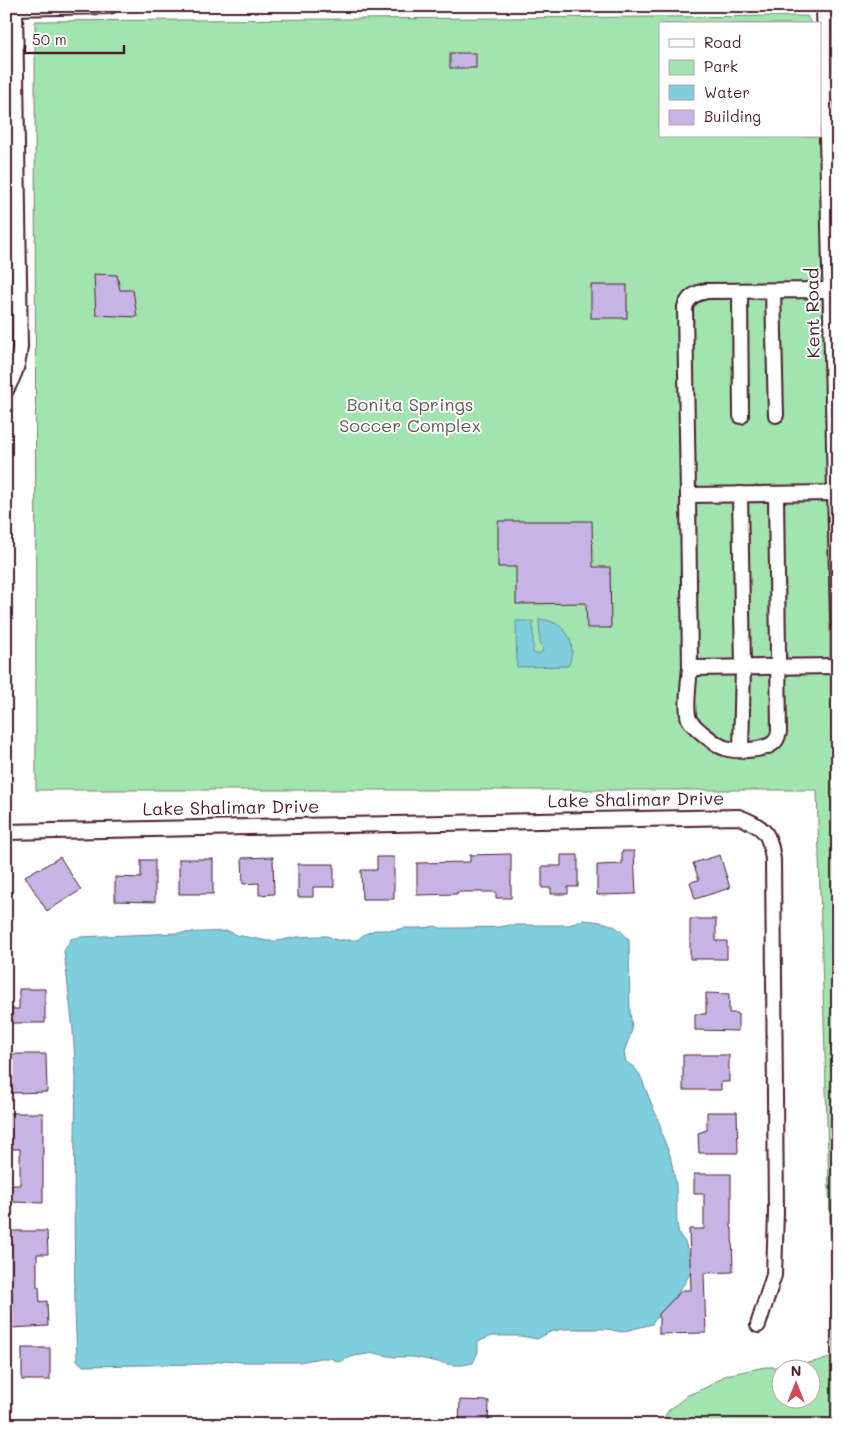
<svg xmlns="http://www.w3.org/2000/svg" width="844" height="1431" font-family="Mali,sans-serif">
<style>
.green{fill:#a1e4af;stroke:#76826d;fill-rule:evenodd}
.water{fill:#7fcedd;stroke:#6a8896}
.building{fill:#c5b4e4;stroke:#4a1f2b}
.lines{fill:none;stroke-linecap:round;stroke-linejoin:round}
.minor-casing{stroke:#4a1f2b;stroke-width:18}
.minor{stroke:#fff;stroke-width:14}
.labels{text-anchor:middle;stroke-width:4;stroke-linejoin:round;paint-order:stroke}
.street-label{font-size:18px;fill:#4a1f2b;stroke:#fff}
.park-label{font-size:18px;fill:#645a53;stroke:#fff}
</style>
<rect width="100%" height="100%" fill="#fff"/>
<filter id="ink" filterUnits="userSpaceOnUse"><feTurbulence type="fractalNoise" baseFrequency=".02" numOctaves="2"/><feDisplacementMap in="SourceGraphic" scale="10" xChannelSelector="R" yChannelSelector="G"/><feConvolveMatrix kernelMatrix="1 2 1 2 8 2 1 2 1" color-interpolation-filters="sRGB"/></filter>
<g filter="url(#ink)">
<g class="green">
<path d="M 807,16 L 811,24 L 660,24 L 660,136 L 820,136 L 825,268 L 832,790 L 838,790 L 838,1425 L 660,1425 L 668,1411 L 688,1395 L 707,1387 L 726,1375 L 765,1367 L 788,1367 L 827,1359 L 834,1355 L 817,790 L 36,790 L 35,21 ZM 782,1368 L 812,1368 L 812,1398 L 782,1398 Z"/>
<path d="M 838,65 L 838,239 L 835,237 L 832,69 Z"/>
</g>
<g class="water">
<path d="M 539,619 C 565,621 579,642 568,666 L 517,667 L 516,621 L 533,621 L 533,653 L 538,654 L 542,652 L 543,648 L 540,642 Z"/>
<path d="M 583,920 C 604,922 615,922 629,940 L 630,1010 L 632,1030 L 624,1052 L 626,1062 L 634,1067 L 640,1075 L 660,1125 L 662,1135 L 670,1155 L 676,1184 L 677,1224 L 679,1234 L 685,1242 L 691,1262 L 691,1272 L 684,1284 L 662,1314 L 654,1320 L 652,1324 L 622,1332 L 607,1329 L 563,1329 L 550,1332 L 537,1339 L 521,1336 L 491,1336 L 478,1342 L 478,1352 L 473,1363 L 463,1365 L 453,1365 L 413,1357 L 394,1357 L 374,1353 L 354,1356 L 339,1362 L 330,1358 L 320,1358 L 300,1362 L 240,1362 L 226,1360 L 207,1364 L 83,1366 L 77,1360 L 75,1309 L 74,1193 L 76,1078 L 73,1030 L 64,951 L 71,939 L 79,937 L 228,931 L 237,935 L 267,941 L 277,941 L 297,937 L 317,936 L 327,936 L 337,940 L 357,940 L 365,934 L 375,930 L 395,930 L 404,928 L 424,928 L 435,926 L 440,928 L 460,928 L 500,927 L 510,925 L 569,925 Z"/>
</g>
<g class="building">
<rect x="450" y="53" width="26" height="15"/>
<path d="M 94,274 L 117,275 L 120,290 L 133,290 L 137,317 L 96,315 Z"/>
<rect x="591" y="285" width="36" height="33"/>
<path d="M 498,521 L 592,521 L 593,567 L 610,567 L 611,628 L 587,628 L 586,603 L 516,604 L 516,567 L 498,567 Z"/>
<path d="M 622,851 L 634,851 L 636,894 L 597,895 L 597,865 L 622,864 Z"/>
<path d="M 511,854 L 511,898 L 496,898 L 496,892 L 457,892 L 457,894 L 417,895 L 417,863 L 470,862 L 470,855 Z"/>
<path d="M 561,855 L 578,855 L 578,887 L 568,887 L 568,894 L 551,894 L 551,888 L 542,888 L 542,866 L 561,866 Z"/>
<path d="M 720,855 L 730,888 L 695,899 L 690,882 L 699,880 L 693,863 Z"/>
<path d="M 60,857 L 81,890 L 47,911 L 25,876 L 39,868 L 40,869 Z"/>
<path d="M 273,857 L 274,894 L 259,895 L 259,883 L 243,884 L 242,858 Z"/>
<path d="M 377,857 L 394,857 L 394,899 L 362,899 L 361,870 L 377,870 Z"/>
<rect x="179" y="859" width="34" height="35"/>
<path d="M 141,860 L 155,860 L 155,902 L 115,901 L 115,877 L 141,878 Z"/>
<path d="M 298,864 L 334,864 L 334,887 L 313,887 L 313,897 L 298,897 Z"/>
<path d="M 690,919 L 716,919 L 716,941 L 727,941 L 727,959 L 690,959 Z"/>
<path d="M 19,989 L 45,989 L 45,1023 L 11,1023 L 11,1009 L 19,1009 Z"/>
<path d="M 706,993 L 729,994 L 729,1013 L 738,1013 L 738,1031 L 695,1030 L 695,1014 L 706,1014 Z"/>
<path d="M 6,1054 L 46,1054 L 47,1092 L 12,1093 L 11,1070 L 6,1070 Z"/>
<path d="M 683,1055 L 729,1055 L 729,1082 L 721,1082 L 721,1090 L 683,1090 Z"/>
<path d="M 707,1112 L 737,1112 L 738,1153 L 699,1153 L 698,1133 L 707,1130 Z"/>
<path d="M 6,1113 L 43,1113 L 43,1203 L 11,1202 L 11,1185 L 20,1185 L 20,1149 L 6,1149 Z"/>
<path d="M 694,1174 L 731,1174 L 731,1228 L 732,1228 L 733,1272 L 704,1273 L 706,1333 L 659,1334 L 659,1314 L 682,1290 L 691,1290 L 689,1229 L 704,1229 L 704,1194 L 694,1194 Z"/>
<path d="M 9,1231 L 47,1231 L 48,1254 L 37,1254 L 37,1287 L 39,1287 L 40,1302 L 47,1301 L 48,1326 L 10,1328 Z"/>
<rect x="22" y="1348" width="28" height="32"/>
<path d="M 460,1400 L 489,1401 L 488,1425 L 459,1425 Z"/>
</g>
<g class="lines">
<defs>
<g id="minor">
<path d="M 824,6 L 838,619"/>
<path d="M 7,8 L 110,6"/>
<path d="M 740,291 L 741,416"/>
<path d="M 773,291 L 776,415"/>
<path d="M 6,390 C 15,374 18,365 20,347 L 15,6"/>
<path d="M 836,493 L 688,495 L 690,668 L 838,666"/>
<path d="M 740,494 L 743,667 L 741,750"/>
<path d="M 688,495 L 685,307 C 689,297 695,293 707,291 L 831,290"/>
<path d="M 690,668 C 689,679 685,709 689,719 C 692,726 717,746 725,748 C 737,752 769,751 776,740 C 777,739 779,733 779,732 L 776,494"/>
<path d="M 6,832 L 739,817 C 764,827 770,832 773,860 L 776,1213 L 774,1275 L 758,1325"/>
</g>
</defs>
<use href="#minor" class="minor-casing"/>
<use href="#minor" class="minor"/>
</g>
</g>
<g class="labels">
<g class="street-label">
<text transform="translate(813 313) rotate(-91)" y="6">Kent Road</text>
<text transform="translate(636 800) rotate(-1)" y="6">Lake Shalimar Drive</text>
<text transform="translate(231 808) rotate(-1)" y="6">Lake Shalimar Drive</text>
</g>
<g class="park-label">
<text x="410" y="411">Bonita Springs<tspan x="410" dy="21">Soccer Complex</tspan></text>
</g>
</g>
<rect width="844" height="1431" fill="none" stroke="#fff" stroke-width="25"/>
<rect x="12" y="12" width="819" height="1406" fill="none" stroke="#4a1f2b" stroke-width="2" filter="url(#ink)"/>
<rect x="659" y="22" width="162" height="115" fill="#ffffff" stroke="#b7a5aa"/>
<rect x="669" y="39" width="25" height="8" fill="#ffffff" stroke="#b7a5aa"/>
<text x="704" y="48" font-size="15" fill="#4a1f2b">Road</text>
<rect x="669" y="60" width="25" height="15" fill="#a1e4af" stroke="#b7a5aa"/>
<text x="704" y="72" font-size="15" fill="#4a1f2b">Park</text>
<rect x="669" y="85" width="25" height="15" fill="#7fcedd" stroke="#b7a5aa"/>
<text x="704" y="98" font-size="15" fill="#4a1f2b">Water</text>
<rect x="669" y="110" width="25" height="15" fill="#c5b4e4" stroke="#b7a5aa"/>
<text x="704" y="122" font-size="15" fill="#4a1f2b">Building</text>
<g transform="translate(796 1384)"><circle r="24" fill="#ffffff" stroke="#b7a5aa"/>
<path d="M0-4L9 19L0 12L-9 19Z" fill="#d1495b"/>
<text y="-8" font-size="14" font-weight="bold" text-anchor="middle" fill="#4a1f2b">N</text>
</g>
<path d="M25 45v8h99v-8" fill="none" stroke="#4a1f2b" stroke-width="2.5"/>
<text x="32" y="45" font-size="15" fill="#4a1f2b" stroke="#ffffff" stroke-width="4" paint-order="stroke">50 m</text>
</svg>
